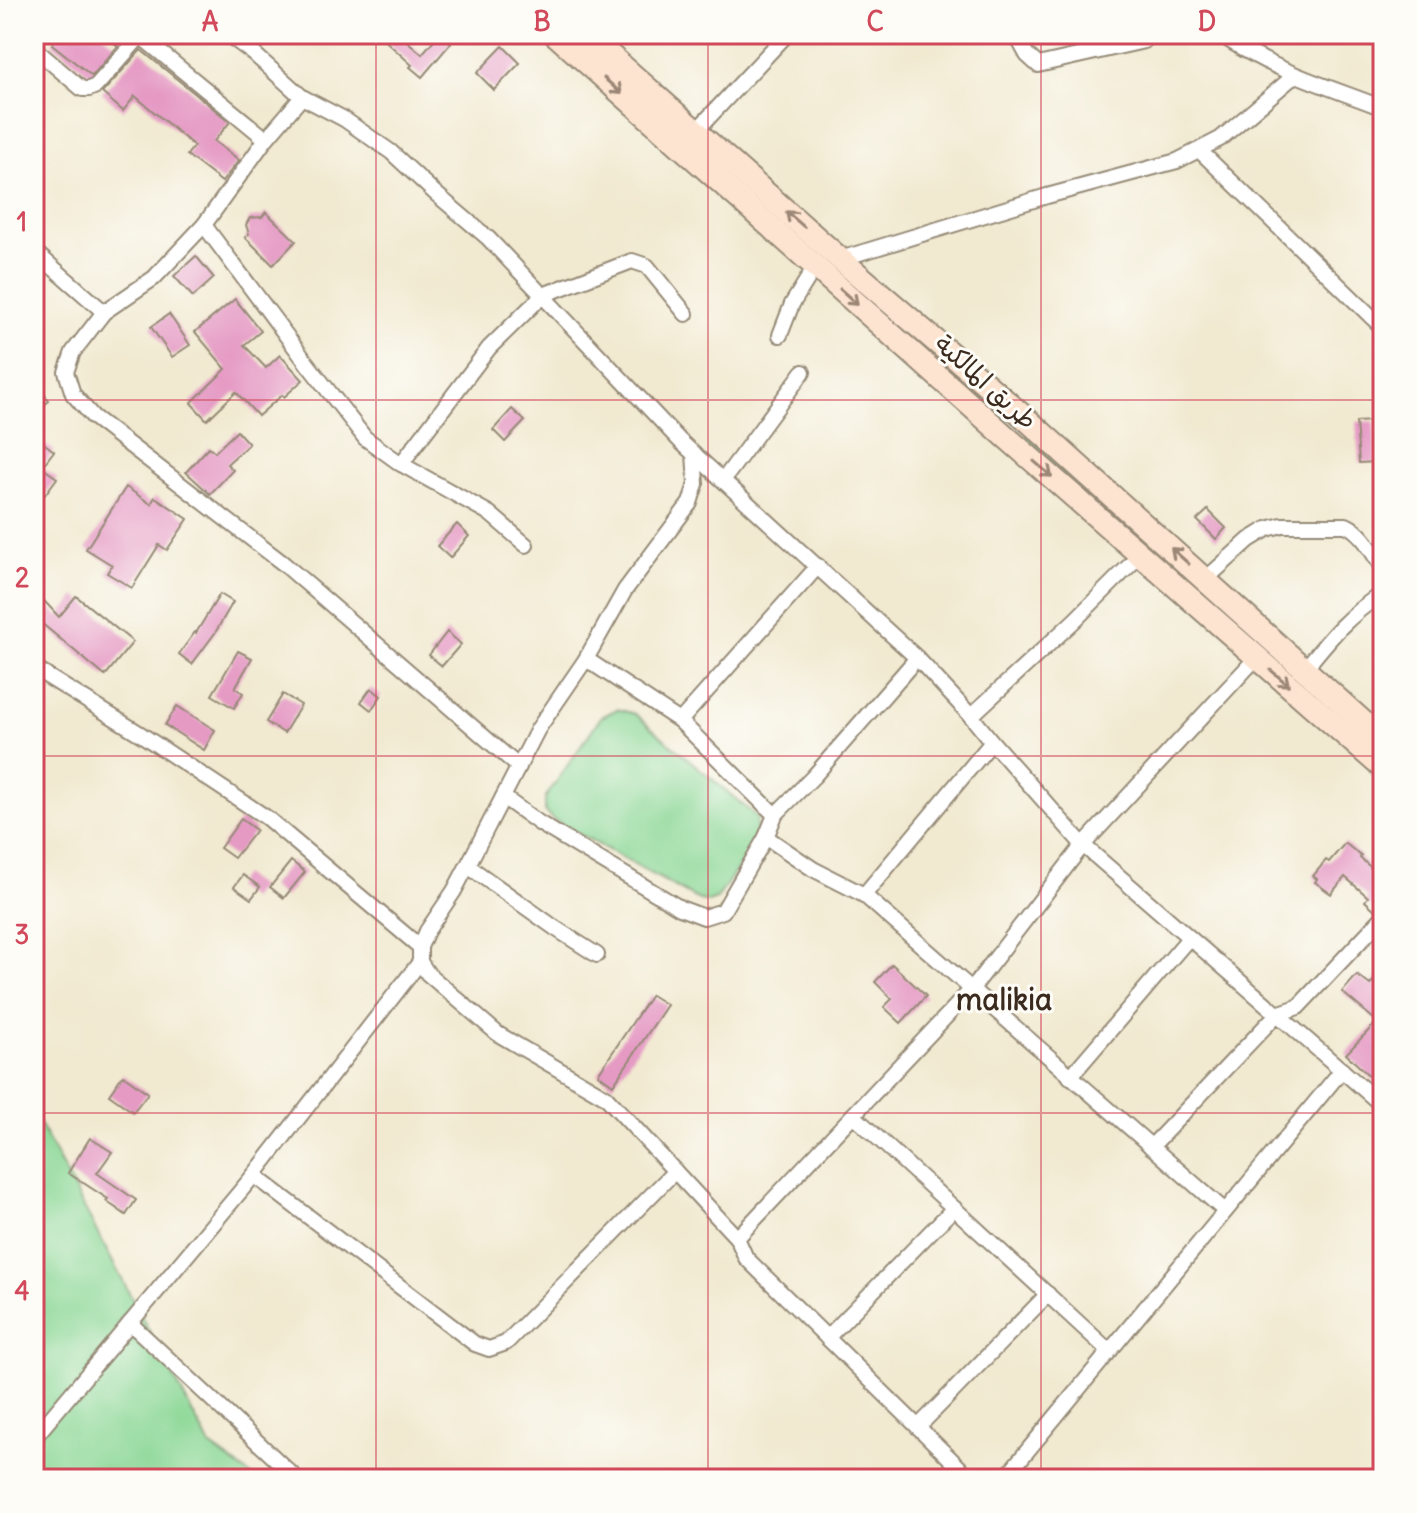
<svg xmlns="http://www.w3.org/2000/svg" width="1417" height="1513" font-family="Delius,'Playpen Sans Arabic',sans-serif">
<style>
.green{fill:#8ad795;stroke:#62805a;stroke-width:2}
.building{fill:#e59ac4}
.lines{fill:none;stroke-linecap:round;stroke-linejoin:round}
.street-casing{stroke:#968a77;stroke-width:18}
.secondary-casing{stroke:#968a77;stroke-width:26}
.street{stroke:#fff;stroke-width:14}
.secondary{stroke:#fde4d0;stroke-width:22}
.oneway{stroke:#9c8777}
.grid{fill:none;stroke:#d1495b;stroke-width:2;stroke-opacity:0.55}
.labels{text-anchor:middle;stroke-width:6;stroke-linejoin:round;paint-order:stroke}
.street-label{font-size:26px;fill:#3b2a1e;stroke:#fdfcf7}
.quarter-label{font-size:30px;font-weight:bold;fill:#3b2a1e;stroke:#fdfcf7}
.neatline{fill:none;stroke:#d1495b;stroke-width:3}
.grid-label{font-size:26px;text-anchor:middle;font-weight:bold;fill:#d1495b}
</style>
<rect width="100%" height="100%" fill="#fdfcf7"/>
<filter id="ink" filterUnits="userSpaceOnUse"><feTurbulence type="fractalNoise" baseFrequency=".0125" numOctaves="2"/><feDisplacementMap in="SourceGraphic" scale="16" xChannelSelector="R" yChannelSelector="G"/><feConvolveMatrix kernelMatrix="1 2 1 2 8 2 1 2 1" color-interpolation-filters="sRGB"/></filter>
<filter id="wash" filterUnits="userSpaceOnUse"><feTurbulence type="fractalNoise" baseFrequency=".006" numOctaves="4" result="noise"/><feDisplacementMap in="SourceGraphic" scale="32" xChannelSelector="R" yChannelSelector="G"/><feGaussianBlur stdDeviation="1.8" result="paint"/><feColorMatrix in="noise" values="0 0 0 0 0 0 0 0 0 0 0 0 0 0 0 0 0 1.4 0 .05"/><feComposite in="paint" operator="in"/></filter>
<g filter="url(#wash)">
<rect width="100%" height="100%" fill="#f1e9d0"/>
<g class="green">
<path d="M 674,123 L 1008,418 L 1004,423 L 670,127 Z"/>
<path d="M 1028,435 L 1383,748 L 1383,757 L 1023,440 Z"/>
<path d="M 617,709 L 635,714 L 757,817 L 756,835 L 749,851 L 717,899 L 708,902 L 697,899 L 552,819 L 545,812 L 545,798 L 601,717 Z"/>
<path d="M 34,1113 L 210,1446 L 256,1479 L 34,1479 Z"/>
</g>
<g id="blocks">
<g class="building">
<path d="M 60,34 L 102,34 L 118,46 L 92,76 L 52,44 Z"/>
<path d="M 378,34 L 399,34 L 422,54 L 439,34 L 451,43 L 422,77 L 410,67 L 412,65 Z"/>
<path d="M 503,46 L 520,63 L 494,90 L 477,73 Z"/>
<path d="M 141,50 L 230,122 L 214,141 L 239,160 L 222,182 L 187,155 L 194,146 L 135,96 L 123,111 L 102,93 Z"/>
<path d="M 266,212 L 296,241 L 273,265 L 245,237 L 249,234 L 246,225 L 248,221 L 250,218 L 262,217 Z"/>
<path d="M 196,256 L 214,278 L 193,297 L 174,276 Z"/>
<path d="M 235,299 L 261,331 L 244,345 L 266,368 L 280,355 L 303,380 L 284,397 L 282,395 L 258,416 L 236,392 L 207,420 L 191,403 L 226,369 L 195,332 Z"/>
<path d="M 169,314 L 190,345 L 172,357 L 151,327 Z"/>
<path d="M 34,380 L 49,401 L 34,413 Z"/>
<path d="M 512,409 L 525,421 L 505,442 L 493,430 Z"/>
<path d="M 1374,421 L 1376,462 L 1359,463 L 1356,422 Z"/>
<path d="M 237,431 L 249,444 L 227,464 L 233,470 L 210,494 L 186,472 L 209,447 L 215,452 Z"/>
<path d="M 41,441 L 54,451 L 34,477 L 34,450 Z"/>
<path d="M 44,469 L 57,478 L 44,496 L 34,490 L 34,484 Z"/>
<path d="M 126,487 L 151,504 L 155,497 L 188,519 L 167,550 L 159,545 L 132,588 L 107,573 L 112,565 L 86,549 Z"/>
<path d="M 1208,510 L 1226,528 L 1216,539 L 1197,520 Z"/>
<path d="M 457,524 L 469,536 L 450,558 L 437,546 Z"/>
<path d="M 34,590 L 59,617 L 76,596 L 133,642 L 105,676 L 34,617 Z"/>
<path d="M 220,594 L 233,602 L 215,633 L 192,664 L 179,654 L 195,632 L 196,633 Z"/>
<path d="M 447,632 L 461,644 L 442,666 L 429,655 Z"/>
<path d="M 238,651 L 252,658 L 235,688 L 243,693 L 234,708 L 212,695 Z"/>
<path d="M 371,688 L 381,696 L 371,710 L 361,702 Z"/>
<path d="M 283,694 L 301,705 L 284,733 L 266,722 Z"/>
<path d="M 177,706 L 215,730 L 204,750 L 165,725 Z"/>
<path d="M 241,819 L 256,830 L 234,858 L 220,848 Z"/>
<path d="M 1345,843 L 1361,856 L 1360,858 L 1383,878 L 1383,907 L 1375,910 L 1365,901 L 1368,897 L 1345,877 L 1331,894 L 1315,882 L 1317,879 L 1313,876 L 1326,860 L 1329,862 Z"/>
<path d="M 291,861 L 305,872 L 284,898 L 270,887 Z"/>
<path d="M 243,875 L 260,887 L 251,899 L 234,887 Z"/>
<path d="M 892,964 L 926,996 L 901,1023 L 884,1007 L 892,999 L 875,982 Z"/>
<path d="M 1383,970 L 1383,1009 L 1374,1019 L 1342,992 L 1357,975 L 1370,985 Z"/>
<path d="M 651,995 L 667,1005 L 613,1085 L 598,1074 Z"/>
<path d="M 1374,1025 L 1383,1034 L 1383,1089 L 1346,1054 Z"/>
<path d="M 123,1075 L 148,1093 L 133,1112 L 109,1095 Z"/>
<path d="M 90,1138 L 112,1152 L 97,1173 L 136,1200 L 126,1215 L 106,1201 L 108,1199 L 68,1173 Z"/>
</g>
</g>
</g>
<g filter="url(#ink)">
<use href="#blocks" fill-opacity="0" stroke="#968a77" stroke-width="2"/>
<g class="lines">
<defs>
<g id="street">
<path d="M 138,34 L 266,139"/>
<path d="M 227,34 L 253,53 L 302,97 L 344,119 L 391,152 L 435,193 L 488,238 L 681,442 L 917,658 L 971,716 L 992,742 L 1083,845 L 1383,1106"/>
<path d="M 1024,34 L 1021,44 L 1027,55 L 1038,65 L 1144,41 L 1149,34"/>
<path d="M 1220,34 C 1273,71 1324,85 1383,108"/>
<path d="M 34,48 L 82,89 L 89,89 L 96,86 L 142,34"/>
<path d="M 1242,49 L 1249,34"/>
<path d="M 302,97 L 266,139 L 204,225 L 154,278 L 104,312 L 73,352 L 66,372 L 73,394 L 93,417 L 284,564 L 519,767"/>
<path d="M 696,131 L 787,34"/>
<path d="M 1200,151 L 1383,328"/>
<path d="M 204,225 L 306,362 L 365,438 L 401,464 L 489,348 L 543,295 L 632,261 L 647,266 L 686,314"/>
<path d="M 34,251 L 104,312"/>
<path d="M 840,259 L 1047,196 L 1177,161 L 1220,139 L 1294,76"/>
<path d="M 780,335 L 792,304 L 815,267"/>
<path d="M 694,453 L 696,484 L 690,503 L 625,590 L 586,659 L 538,729 L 471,859 L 454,891 L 427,931 L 420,947 L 420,962 L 428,974 L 498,1034 L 606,1097 L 737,1238 L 971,990 L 1083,845 L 1257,657"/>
<path d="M 401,464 L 489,513 L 526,545"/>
<path d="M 724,479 L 803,372"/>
<path d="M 1206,579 L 1249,540 L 1267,529 L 1282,525 L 1346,525 C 1364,533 1373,554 1383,569"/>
<path d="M 586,659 L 680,721 L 775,815"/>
<path d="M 34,668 L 142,735 L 267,818 L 420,947"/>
<path d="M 1304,670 C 1330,638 1347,616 1383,593"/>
<path d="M 971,716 L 1074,621 L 1141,554"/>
<path d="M 680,721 L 818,566"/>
<path d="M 503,797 L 539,823 L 680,908 L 704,917 L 723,911 L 766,837 L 775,815 L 814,776 L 917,658"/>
<path d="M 766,837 L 813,869 L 864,895 L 1225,1211"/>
<path d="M 468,866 L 555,928 L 597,955"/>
<path d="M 864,895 L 992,742"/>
<path d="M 1070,1077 L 1189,938"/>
<path d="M 853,1115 L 1109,1351"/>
<path d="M 1151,1147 L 1277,1014 L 1298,1007 L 1383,917"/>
<path d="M 254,1175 L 475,1344 L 489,1349 L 506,1343 L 675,1171"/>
<path d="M 737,1238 L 746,1258 L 971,1479"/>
<path d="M 130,1323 L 297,1479"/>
<path d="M 827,1338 L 954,1208"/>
<path d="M 918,1427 L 1048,1294"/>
<path d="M 34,1438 L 254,1175 L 420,962"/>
<path d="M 1004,1479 L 1342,1070"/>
</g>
<g id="secondary">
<path d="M 555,34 L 1005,436 L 1383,768"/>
<path d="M 586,34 L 840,259 L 1023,416 L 1383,740"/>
</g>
</defs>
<use href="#street" class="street-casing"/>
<use href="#secondary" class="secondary-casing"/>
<use href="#street" class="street"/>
<use href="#secondary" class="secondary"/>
</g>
<defs><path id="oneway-shaft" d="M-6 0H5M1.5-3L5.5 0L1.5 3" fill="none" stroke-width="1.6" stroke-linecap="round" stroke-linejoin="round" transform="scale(2)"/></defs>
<g class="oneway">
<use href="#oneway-shaft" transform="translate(613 86) rotate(42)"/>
<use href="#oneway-shaft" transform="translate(795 219) rotate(-139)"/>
<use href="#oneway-shaft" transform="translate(849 297) rotate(42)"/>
<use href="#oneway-shaft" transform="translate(1043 469) rotate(41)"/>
<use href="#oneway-shaft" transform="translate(1180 556) rotate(-138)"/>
<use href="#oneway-shaft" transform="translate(1280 678) rotate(41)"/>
</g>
</g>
<path class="grid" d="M 376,34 L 376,1479M 708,34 L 708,1479M 1041,34 L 1041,1479M 34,400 L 1383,400M 34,756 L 1383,756M 34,1113 L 1383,1113"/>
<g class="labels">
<g class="street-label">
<text transform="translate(986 382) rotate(42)" y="9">طريق المالكية</text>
</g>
<g class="quarter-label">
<text x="1004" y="1010">malikia</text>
</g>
</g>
<rect width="1417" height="1513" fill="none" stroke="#fdfcf7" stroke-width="88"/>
<rect x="44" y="44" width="1329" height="1425" class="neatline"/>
<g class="grid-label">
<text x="210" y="31">A</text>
<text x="542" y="31">B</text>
<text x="875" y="31">C</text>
<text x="1207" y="31">D</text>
<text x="22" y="231">1</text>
<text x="22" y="587">2</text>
<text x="22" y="944">3</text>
<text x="22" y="1300">4</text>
</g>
</svg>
